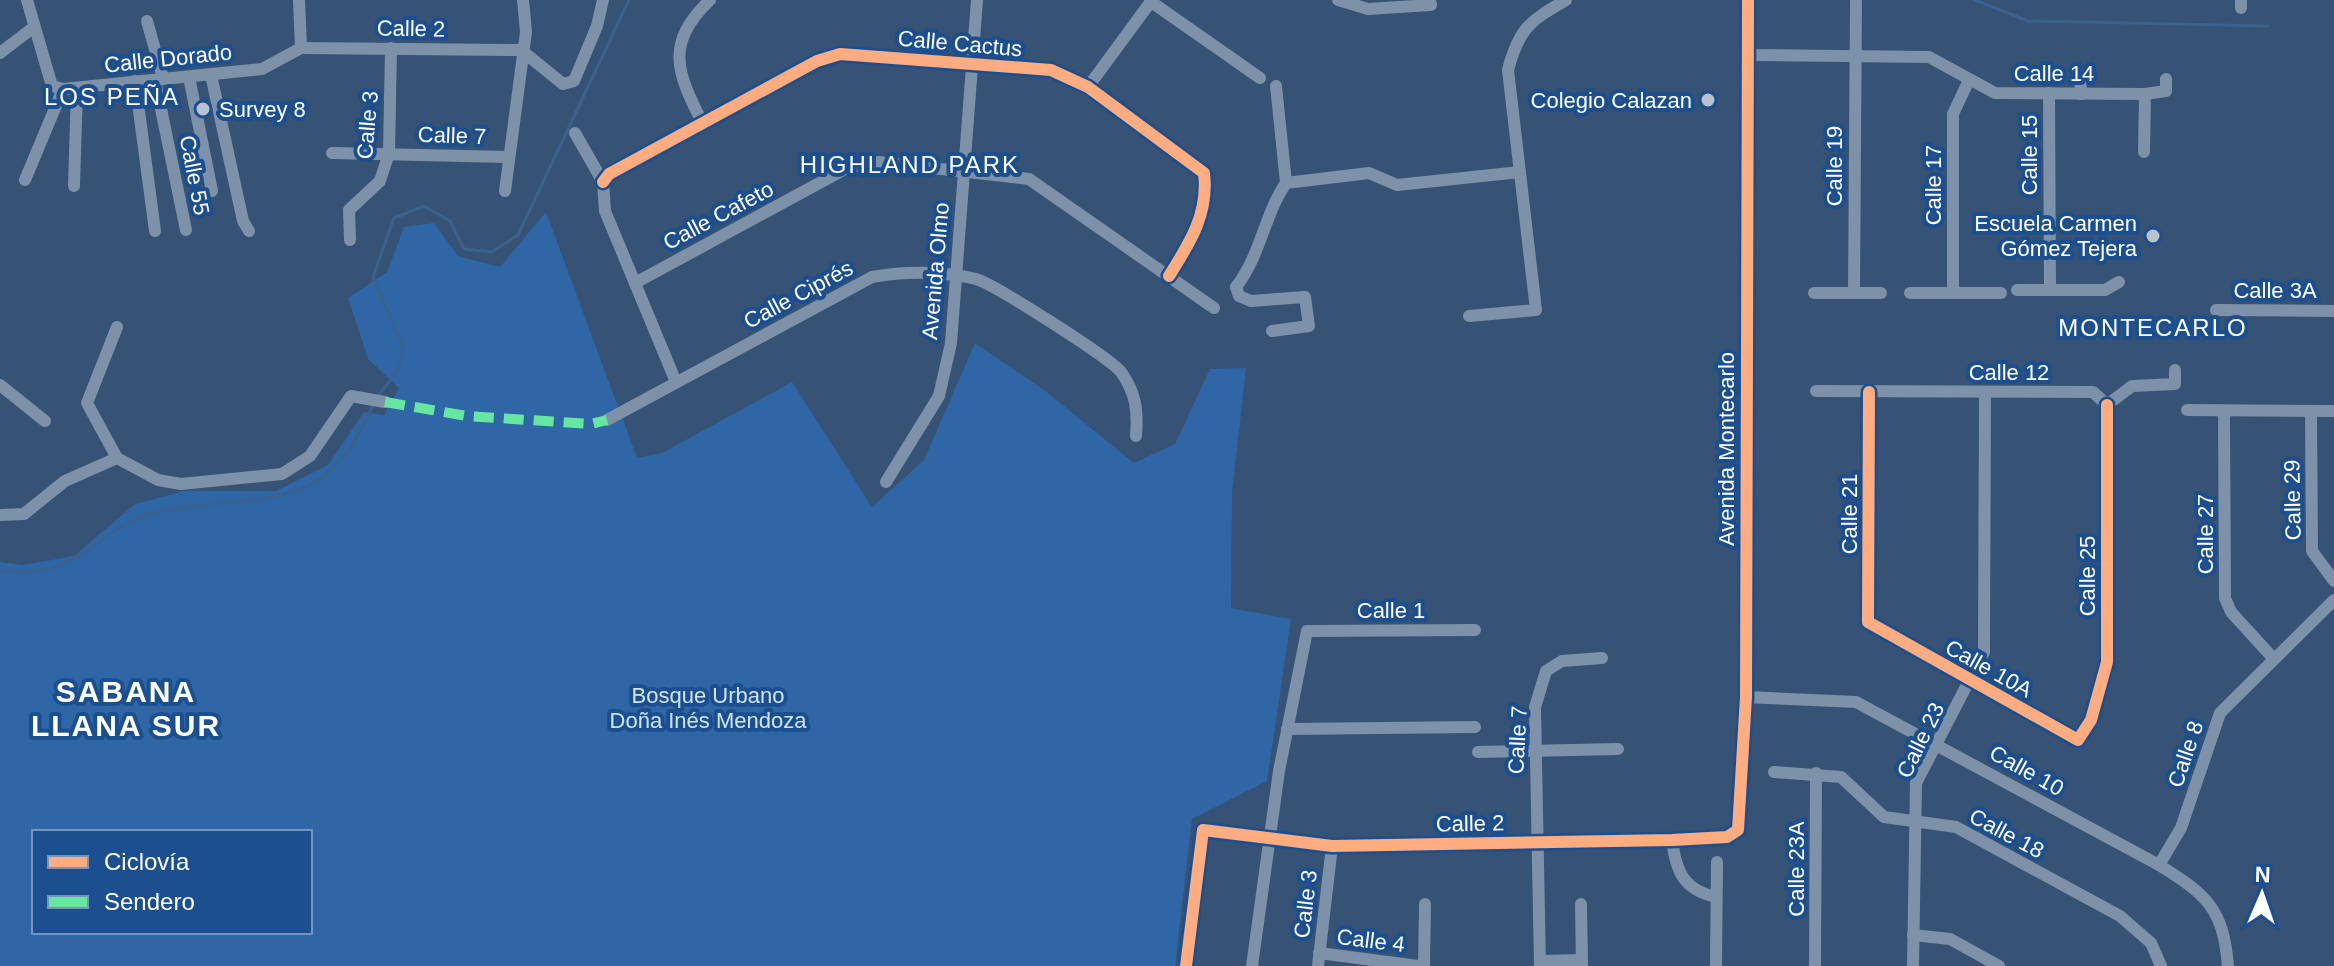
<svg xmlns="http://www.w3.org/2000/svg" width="2334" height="966" font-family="Arial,sans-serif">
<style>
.green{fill:#2f66a5;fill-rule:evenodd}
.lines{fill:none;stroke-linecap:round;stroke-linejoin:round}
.stream{stroke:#3b618d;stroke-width:3}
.minor{stroke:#7d92a8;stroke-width:12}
.quiet{stroke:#66e7a1;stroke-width:10;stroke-dasharray:20 10;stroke-linecap:butt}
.cycleway-casing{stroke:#1b4f8f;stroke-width:17}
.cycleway{stroke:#ffac80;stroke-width:12}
.poi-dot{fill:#b9c2ce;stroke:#1b4f8f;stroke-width:3}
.labels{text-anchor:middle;stroke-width:8;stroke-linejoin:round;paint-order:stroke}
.street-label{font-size:22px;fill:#fff;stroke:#1b4f8f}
.poi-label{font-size:22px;fill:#fff;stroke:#1b4f8f;text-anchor:end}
.park-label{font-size:22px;fill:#cfe3fa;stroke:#1b4f8f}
.neighbourhood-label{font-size:24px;letter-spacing:2px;fill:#fff;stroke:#1b4f8f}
.district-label{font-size:30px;font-weight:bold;letter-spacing:2px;fill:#fff;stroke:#1b4f8f}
</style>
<rect width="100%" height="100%" fill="#365274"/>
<path class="green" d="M 546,212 L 637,458 L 662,453 L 792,382 L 872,507 L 924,460 L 975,343 L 1044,390 L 1134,463 L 1175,444 L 1210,369 L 1246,368 L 1232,493 L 1231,608 L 1291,619 L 1267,781 L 1192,819 L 1175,966 L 0,966 L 0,562 L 23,565 L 74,556 L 135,504 L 184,491 L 276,491 L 328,465 L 364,412 L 384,415 L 399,388 L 368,359 L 348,298 L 387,272 L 404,227 L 434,223 L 458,256 L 500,267 ZM 34,832 L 310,832 L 310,932 L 34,932 Z"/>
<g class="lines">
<g class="stream">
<path d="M 1975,0 L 2028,21 L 2268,26"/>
<path d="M 376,398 L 397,372 L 404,349 L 373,277 L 394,218 L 424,206 L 450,221 L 464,249 L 492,252 L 518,235 L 629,0"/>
<path d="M 0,571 C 15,571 34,573 49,569 C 86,560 112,524 150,514 C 200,500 266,507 310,485 C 340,469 361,434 373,405"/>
</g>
<g class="minor">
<path d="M 27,0 L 52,86 L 63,89 L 262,69 L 301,48"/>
<path d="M 299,0 L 301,48"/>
<path d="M 1338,0 L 1368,9 L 1431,5 L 1430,0"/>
<path d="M 2241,0 L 2241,8"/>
<path d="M 1150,1 L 1260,78"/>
<path d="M 147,21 L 163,78"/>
<path d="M 301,48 L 521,50 L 563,84 L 574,81 L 597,26 L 603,0"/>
<path d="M 0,53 L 34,27"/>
<path d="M 1747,55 L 1929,57 L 1995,93 L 2145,94 L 2166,91 L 2166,79"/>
<path d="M 211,75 L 243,221 L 249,231"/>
<path d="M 2080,76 L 2081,94"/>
<path d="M 189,77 L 212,191"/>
<path d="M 155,80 L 186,230"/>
<path d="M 135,81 L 155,231"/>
<path d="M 1276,86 L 1286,183"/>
<path d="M 1088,87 L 1152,0"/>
<path d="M 2049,93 L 2050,290"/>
<path d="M 703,124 C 677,73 664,44 710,0"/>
<path d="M 575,133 L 603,182 L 605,211 L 676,382"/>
<path d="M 2144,152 L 2145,94"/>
<path d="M 332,153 L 508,157"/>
<path d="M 25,180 L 63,89"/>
<path d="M 603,182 L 609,174 L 817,61 L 840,54 L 1051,70 L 1088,87 L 1204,173 C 1209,213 1190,243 1169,276"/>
<path d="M 74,186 L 77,88"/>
<path d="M 505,191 L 526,32 L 523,0"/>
<path d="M 350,240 L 349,210 L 380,181 L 389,153 L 391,48"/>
<path d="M 635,283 L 847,168 L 879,162 L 1029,179 L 1214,308"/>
<path d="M 2017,290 L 2105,290 L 2119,282"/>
<path d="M 1854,292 L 1856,0"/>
<path d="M 1814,293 L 1881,293"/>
<path d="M 1910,293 L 2001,293"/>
<path d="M 1953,293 L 1953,114 L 1969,80"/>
<path d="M 2216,310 L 2334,311"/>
<path d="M 1469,316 L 1536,310 L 1508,70 C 1519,28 1530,21 1566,0"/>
<path d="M 117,327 L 87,403 L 117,458"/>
<path d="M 1272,331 L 1309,326 L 1305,297 L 1251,301 L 1239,296 L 1236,287 C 1261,255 1264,215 1286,183 L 1369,173 L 1397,185 L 1520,172"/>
<path d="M 0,385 L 45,421"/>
<path d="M 1816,391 L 2093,392 L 2107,405"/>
<path d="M 1869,392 L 1868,622 L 2078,740 L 2091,720 L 2107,662 L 2107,405"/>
<path d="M 2107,405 L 2132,386 L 2175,384 L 2175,370"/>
<path d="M 2187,410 L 2334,411"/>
<path d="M 2224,412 L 2225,598 L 2231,612 L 2273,658"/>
<path d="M 2311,412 L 2312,551 L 2334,581"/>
<path d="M 607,420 L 872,277 C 905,271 943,271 976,279 C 994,284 1110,358 1121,372 C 1136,393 1138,411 1136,436"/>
<path d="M 886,482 L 939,396 L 951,343 L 977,0"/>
<path d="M 0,515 L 24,514 L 65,481 L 117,458 L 158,480 L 181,484 L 282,474 L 310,456 L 351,396 L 385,402"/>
<path d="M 1746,697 L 1856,702 L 2159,865 C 2207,895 2223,908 2228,966"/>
<path d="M 1287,729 L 1475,727"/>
<path d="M 1478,752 L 1618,749"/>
<path d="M 1774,772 L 1841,777 L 1884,817 L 1956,827 L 2120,916 L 2151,943 L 2161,966"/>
<path d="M 1672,840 C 1676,872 1684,890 1716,897"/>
<path d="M 2159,865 L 2181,828 L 2220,713 L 2334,600"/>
<path d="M 1581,904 L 1582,966"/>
<path d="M 1913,935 L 1950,939 L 1999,966"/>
<path d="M 1319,953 L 1418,966"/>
<path d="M 1540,961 L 1581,960"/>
<path d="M 1186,966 L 1203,830 L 1332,846 L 1672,840 L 1727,837 L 1738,830 L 1746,697 L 1748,0"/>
<path d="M 1252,966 L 1279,771 L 1307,631 L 1475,630"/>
<path d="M 1318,966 L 1332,846"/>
<path d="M 1424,966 L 1425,904"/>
<path d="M 1540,966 L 1535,707 L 1546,671 L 1562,661 L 1602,658"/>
<path d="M 1716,966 L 1717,862"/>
<path d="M 1815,966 L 1816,773"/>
<path d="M 1913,966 L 1916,783 L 1984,652 L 1985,392"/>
</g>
<path class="quiet" d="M 385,402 L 467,416 L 591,424 L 607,420"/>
<defs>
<g id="cycleway">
<path d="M 603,182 L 609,174 L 817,61 L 840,54 L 1051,70 L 1088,87 L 1204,173 C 1209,213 1190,243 1169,276"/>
<path d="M 1869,392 L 1868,622 L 2078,740 L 2091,720 L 2107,662 L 2107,405"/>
<path d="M 1186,966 L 1203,830 L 1332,846 L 1672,840 L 1727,837 L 1738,830 L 1746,697 L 1748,0"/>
</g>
</defs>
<use href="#cycleway" class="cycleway-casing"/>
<use href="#cycleway" class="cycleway"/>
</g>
<g class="poi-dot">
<circle cx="1708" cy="100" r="8"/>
<circle cx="203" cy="109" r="8"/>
<circle cx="2153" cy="236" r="8"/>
</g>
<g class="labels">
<g class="street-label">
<text transform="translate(411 28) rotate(1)" y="8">Calle 2</text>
<text transform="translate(960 43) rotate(5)" y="8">Calle Cactus</text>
<text transform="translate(168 58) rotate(-6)" y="8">Calle Dorado</text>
<text x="2054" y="81">Calle 14</text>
<text transform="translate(367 125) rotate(-85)" y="8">Calle 3</text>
<text transform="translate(452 135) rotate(2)" y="8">Calle 7</text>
<text transform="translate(2029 155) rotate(-90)" y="8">Calle 15</text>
<text transform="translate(1834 166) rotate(-90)" y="8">Calle 19</text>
<text transform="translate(195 175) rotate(79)" y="8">Calle 55</text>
<text transform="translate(1933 185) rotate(-90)" y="8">Calle 17</text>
<text transform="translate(718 215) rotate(-28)" y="8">Calle Cafeto</text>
<text transform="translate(935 271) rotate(-85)" y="8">Avenida Olmo</text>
<text x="2275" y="298">Calle 3A</text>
<text transform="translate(798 294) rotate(-28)" y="8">Calle Ciprés</text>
<text x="2009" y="380">Calle 12</text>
<text transform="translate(1726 449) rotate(-90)" y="8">Avenida Montecarlo</text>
<text transform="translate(2292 500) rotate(-91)" y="8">Calle 29</text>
<text transform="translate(1849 514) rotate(-90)" y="8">Calle 21</text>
<text transform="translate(2205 534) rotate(-90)" y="8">Calle 27</text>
<text transform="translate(2087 576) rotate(-90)" y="8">Calle 25</text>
<text x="1391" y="618">Calle 1</text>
<text transform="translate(1989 668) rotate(29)" y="8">Calle 10A</text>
<text transform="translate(1517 740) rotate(-87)" y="8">Calle 7</text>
<text transform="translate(1920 740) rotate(-64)" y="8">Calle 23</text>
<text transform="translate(2185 754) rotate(-71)" y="8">Calle 8</text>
<text transform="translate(2027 770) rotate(29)" y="8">Calle 10</text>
<text transform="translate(1470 823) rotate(-1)" y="8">Calle 2</text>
<text transform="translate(2007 833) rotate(28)" y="8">Calle 18</text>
<text transform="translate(1796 869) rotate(-90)" y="8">Calle 23A</text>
<text transform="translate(1305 904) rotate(-83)" y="8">Calle 3</text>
<text transform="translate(1371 940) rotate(7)" y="8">Calle 4</text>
</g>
<g class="poi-label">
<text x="1692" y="108">Colegio Calazan</text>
<text x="219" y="117" text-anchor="start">Survey 8</text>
<text x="2137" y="231">Escuela Carmen<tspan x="2137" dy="25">Gómez Tejera</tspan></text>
</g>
<g class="park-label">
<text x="708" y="703">Bosque Urbano<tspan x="708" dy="25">Doña Inés Mendoza</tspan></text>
</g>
<g class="neighbourhood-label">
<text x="112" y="105">LOS PEÑA</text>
<text x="910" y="173">HIGHLAND PARK</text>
<text x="2153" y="336">MONTECARLO</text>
</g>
<g class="district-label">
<text x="126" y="702">SABANA<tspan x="126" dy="34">LLANA SUR</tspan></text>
</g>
</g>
<rect x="32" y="830" width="280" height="104" fill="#1b4f8f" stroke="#7695bc" stroke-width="2"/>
<rect x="48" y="856" width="40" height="12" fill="#ffac80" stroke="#7695bc" stroke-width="2"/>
<text x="104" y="870" font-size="24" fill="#ffffff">Ciclovía</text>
<rect x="48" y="896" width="40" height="12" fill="#66e7a1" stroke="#7695bc" stroke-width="2"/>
<text x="104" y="910" font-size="24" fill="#ffffff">Sendero</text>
<g transform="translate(2262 894) rotate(2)" stroke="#1b4f8f" stroke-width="6" paint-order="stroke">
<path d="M0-6L14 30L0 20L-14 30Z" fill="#ffffff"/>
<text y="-12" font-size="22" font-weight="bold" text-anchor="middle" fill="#ffffff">N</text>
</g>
</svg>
